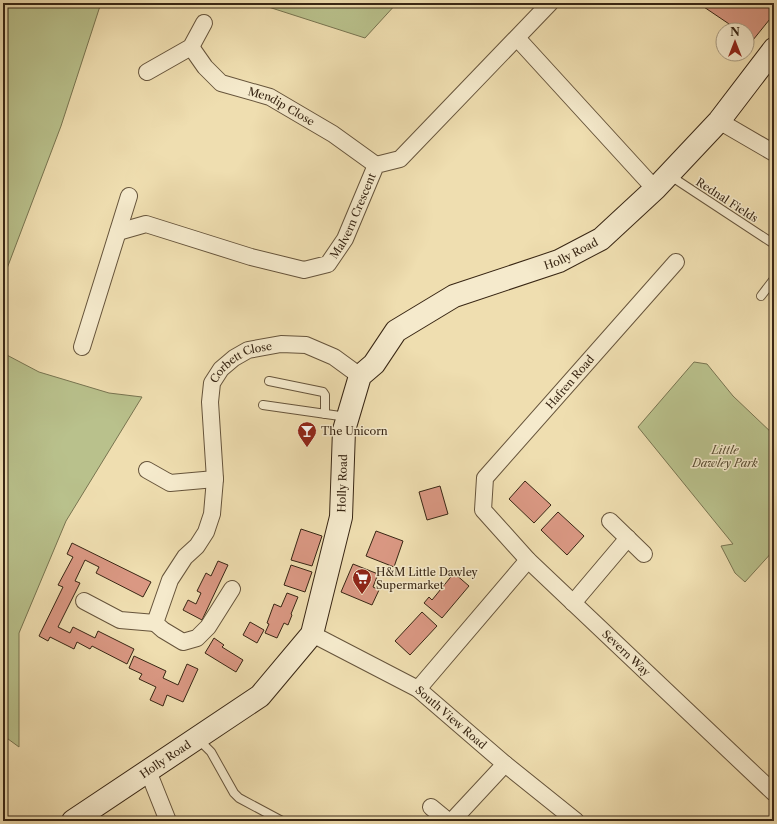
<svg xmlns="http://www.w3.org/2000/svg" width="777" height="824" font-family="'Libre Caslon Text',serif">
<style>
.green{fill:#b9c18c;stroke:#787450}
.building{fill:#da9883;stroke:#382614}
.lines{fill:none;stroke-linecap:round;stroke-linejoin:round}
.lane-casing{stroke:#66543b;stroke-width:10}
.street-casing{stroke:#66543b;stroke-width:18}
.secondary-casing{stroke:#382614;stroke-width:24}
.lane{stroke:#f5eacc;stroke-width:8}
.street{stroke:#f5eacc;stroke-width:16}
.secondary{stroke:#f5eacc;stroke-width:22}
.labels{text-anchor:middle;stroke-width:3;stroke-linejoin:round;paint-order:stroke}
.street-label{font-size:11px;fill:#382614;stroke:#f5eacc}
.poi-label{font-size:11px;fill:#382614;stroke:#f5eacc;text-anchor:start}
.park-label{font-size:11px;font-style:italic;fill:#584d32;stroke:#f5eacc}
</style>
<rect width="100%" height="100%" fill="#efdeb0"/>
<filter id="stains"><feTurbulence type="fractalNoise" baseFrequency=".005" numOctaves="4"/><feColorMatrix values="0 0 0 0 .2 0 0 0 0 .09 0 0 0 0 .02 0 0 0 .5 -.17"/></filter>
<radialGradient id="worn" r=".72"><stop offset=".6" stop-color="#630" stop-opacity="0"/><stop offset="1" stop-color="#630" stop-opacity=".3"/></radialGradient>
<g class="green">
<path d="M 3,3 L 101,3 L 61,126 L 3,279 Z"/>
<path d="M 256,3 L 397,3 L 365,38 Z"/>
<path d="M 3,353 L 39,372 L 109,393 L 142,397 L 66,521 L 19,633 L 19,747 L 4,736 L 3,734 Z"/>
<path d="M 694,362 L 707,364 L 733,396 L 774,435 L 774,550 L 745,582 L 735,573 L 721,546 L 733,544 L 638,427 Z"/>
</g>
<g class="building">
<path d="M 698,3 L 774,3 L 774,14 L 753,40 L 747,36 L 747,30 L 738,30 Z"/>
<path d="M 525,481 L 551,505 L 534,523 L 509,499 Z"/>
<path d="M 440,486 L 448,514 L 427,520 L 419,492 Z"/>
<path d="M 558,512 L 584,536 L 567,555 L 541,530 Z"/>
<path d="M 301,529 L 322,536 L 312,566 L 291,560 Z"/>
<path d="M 376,531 L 403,541 L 394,567 L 366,556 Z"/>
<path d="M 72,543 L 151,582 L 143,597 L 96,573 L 99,567 L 85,560 L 75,581 L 80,583 L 58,627 L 70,633 L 73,627 L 95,638 L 98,631 L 134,649 L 127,664 L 92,646 L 90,649 L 77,642 L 74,649 L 50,637 L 48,641 L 39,636 L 63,587 L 58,585 L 73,557 L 67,554 Z"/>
<path d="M 218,561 L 228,565 L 202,620 L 183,610 L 188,600 L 196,604 L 201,593 L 197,591 L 206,573 L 211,576 Z"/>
<path d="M 353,564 L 378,574 L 373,587 L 379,590 L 372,605 L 341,592 Z"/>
<path d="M 291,565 L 312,572 L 305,592 L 284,585 Z"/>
<path d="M 454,573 L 469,586 L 442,618 L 424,603 L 429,597 L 432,600 Z"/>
<path d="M 287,593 L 298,597 L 291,614 L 292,615 L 288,625 L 284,623 L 277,638 L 265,633 L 269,624 L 267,623 L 274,604 L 281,607 Z"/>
<path d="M 422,612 L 437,626 L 410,655 L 395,641 Z"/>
<path d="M 250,622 L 264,630 L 257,643 L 243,635 Z"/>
<path d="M 214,638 L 224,645 L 222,647 L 243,660 L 236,672 L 205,653 Z"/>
<path d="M 134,656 L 166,671 L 163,678 L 178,685 L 187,664 L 198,669 L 183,702 L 167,695 L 163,706 L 150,700 L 156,687 L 139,679 L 142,674 L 129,668 Z"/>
</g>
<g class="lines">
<defs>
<g id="lane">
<path d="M 669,175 L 774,244"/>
<path d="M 761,296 L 774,279"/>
<path d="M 269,381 L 323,392 L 325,395 L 325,414"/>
<path d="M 263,405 L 347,417"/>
<path d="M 198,739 L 211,752 L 234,793 L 239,798 L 282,821"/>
</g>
<g id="street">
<path d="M 517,38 L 655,189"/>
<path id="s1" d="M 191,47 L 205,67 L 221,83 L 270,97 L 333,134 L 376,165"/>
<path d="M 147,72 L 191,47 L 204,23"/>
<path d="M 719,121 L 774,153"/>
<path id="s2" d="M 118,232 L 146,224 L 251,257 L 304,270 L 328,264 L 345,239 L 376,165 L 400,159 L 550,3"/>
<path id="s3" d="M 676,262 L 485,478 L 483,510 L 528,560 L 774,793"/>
<path d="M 82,347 L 129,196"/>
<path d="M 147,470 L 170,483 L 215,479"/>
<path d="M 610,521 L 644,554"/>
<path id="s4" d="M 232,589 L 208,627 L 197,638 L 183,642 L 163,630 L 155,623 L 170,580 L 185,557 L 197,546 L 206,532 L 212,514 L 215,479 L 210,402 L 212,383 L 221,369 L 234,358 L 248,350 L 281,344 L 306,345 L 334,357 L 360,376"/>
<path d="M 84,601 L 120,620 L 155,623"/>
<path d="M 573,603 L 628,538"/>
<path id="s5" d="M 312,634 L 418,689 L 505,764 L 576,821"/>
<path d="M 418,689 L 528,560"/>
<path d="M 148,771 L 168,821"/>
<path d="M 431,807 L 448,821"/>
<path d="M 452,821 L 505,764"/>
</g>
<g id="secondary">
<path id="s6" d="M 73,821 L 260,696 L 312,634 L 341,517 L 344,430 L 360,376 L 374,364 L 396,331 L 454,296 L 559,261 L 601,239 L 655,189 L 719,121 L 774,49"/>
</g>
</defs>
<use href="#lane" class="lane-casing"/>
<use href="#street" class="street-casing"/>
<use href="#secondary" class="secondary-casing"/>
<use href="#lane" class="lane"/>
<use href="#street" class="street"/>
<use href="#secondary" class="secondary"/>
</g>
<defs>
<symbol id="bar-pin" viewBox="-11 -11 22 30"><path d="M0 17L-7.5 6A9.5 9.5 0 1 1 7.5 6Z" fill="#8f2418" stroke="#f5eacc"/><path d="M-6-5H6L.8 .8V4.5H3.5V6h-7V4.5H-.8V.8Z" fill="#fff"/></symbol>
<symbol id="supermarket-pin" viewBox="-11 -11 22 30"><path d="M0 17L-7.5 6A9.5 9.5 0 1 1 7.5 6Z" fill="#8f2418" stroke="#f5eacc"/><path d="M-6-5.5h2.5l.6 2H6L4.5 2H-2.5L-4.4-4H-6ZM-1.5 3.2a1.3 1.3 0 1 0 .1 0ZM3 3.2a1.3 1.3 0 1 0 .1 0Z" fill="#fff"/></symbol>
</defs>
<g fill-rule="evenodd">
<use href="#bar-pin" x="296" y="420" width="22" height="30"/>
<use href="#supermarket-pin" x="351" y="567" width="22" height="30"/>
</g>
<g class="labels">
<g class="street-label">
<text dy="4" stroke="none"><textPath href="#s1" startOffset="112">Mendip Close</textPath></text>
<text transform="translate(727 200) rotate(33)" y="4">Rednal Fields</text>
<text dy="4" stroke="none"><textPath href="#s2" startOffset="273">Malvern Crescent</textPath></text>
<text dy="4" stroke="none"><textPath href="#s6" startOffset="820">Holly Road</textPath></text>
<text dy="4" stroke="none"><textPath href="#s4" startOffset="403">Corbett Close</textPath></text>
<text transform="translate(570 382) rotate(-49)" y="4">Hafren Road</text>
<text dy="4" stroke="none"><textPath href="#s6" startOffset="460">Holly Road</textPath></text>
<text dy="4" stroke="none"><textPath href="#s3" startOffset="523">Severn Way</textPath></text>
<text dy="4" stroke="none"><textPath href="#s5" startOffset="163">South View Road</textPath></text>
<text dy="4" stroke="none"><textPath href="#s6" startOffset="111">Holly Road</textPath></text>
</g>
<g class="poi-label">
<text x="321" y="435">The Unicorn</text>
<text x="376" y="576">H&amp;M Little Dawley<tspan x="376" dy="13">Supermarket</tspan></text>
</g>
<g class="park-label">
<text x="725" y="454">Little<tspan x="725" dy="13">Dawley Park</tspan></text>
</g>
</g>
<rect width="777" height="824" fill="none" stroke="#efdeb0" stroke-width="16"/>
<rect x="4" y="4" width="769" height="816" fill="none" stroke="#382614" stroke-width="2"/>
<rect x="8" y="8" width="761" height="808" fill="none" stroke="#382614"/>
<g transform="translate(735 42)"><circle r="19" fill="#f5eacc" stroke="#a99c82"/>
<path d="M0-3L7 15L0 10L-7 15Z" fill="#8f2418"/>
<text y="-6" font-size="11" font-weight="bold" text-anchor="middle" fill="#382614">N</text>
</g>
<rect width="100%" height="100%" filter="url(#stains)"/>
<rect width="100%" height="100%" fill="url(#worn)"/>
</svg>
